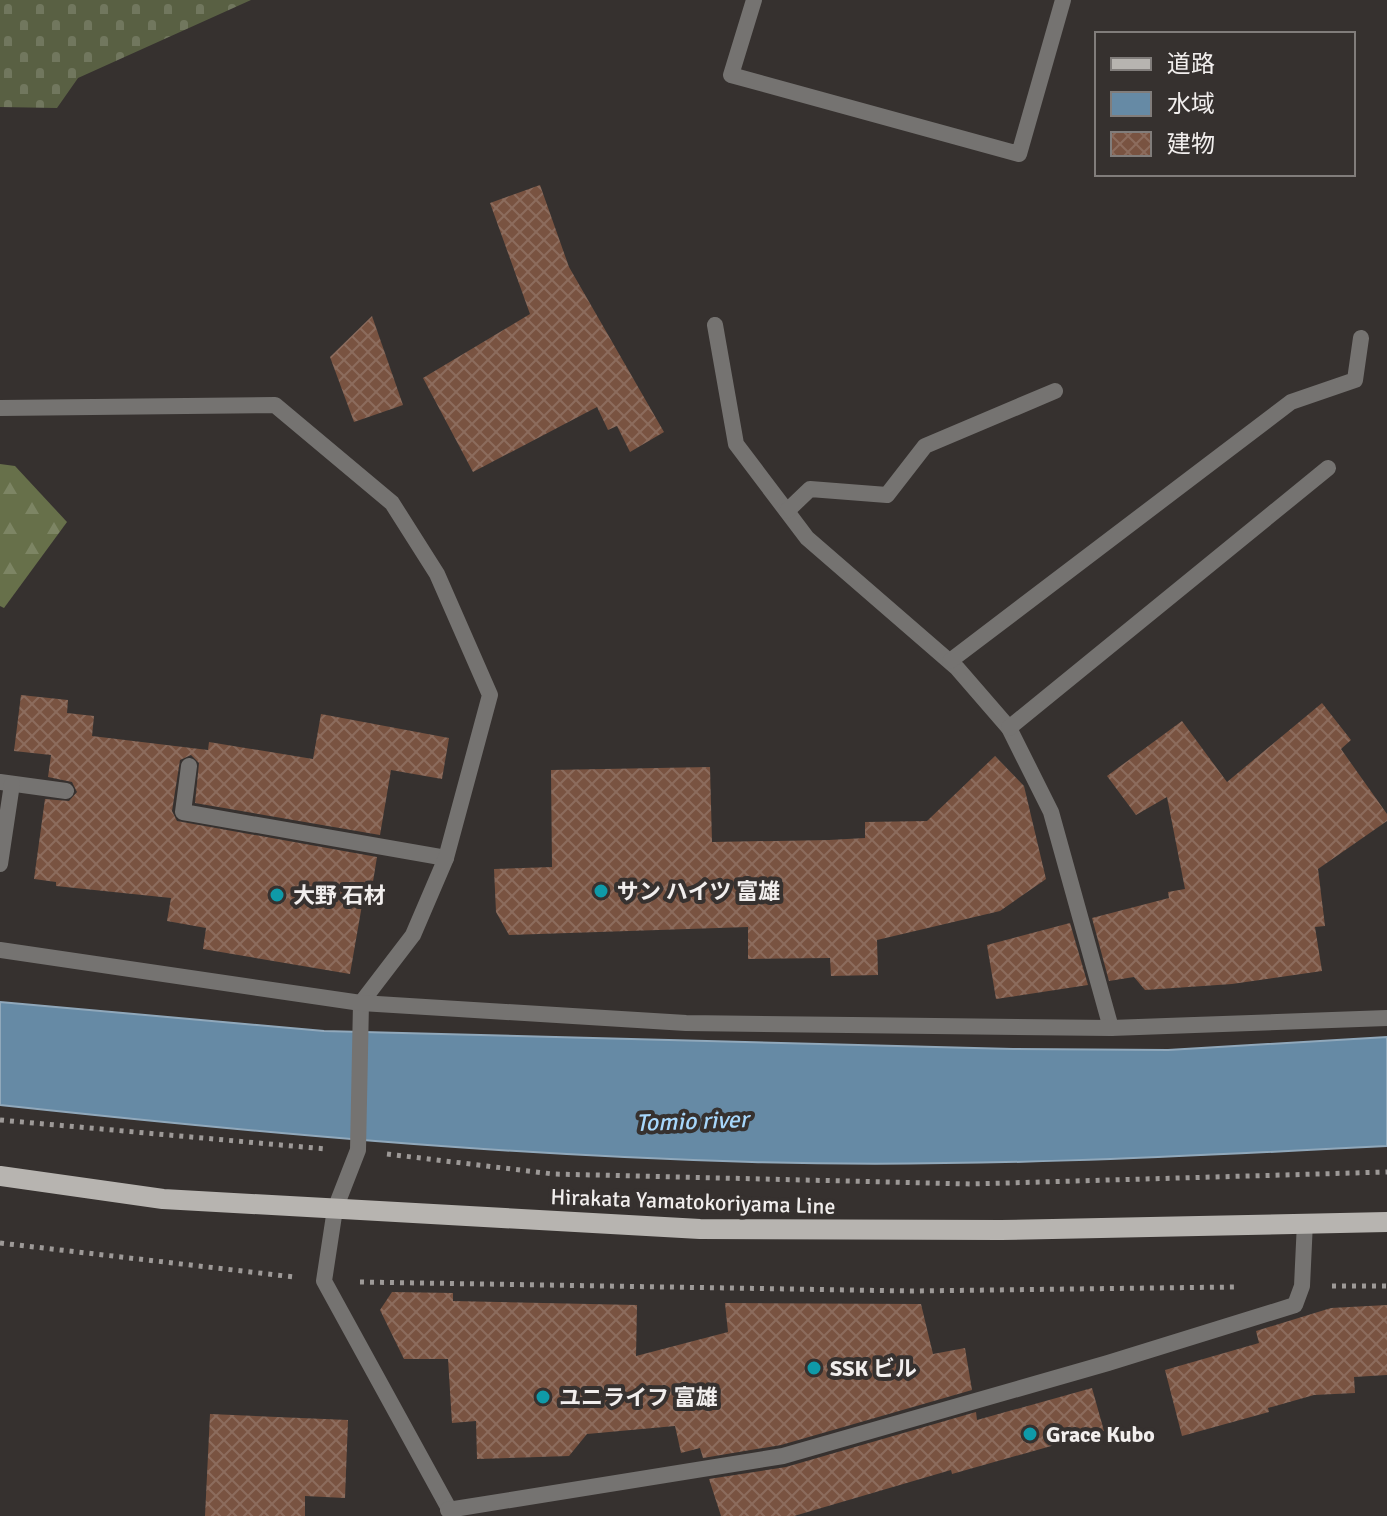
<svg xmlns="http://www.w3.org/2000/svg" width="1387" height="1516" font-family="Signika,'Noto Sans JP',sans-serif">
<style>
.forest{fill:url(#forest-firs)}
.cemetery{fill:url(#cemetery-stones)}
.water{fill:#668aa5;stroke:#90a8bb;stroke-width:2}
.building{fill:url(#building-cross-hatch)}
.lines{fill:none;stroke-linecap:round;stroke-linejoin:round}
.path{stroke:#9d9997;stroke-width:5;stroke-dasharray:4 6;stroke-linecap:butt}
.service{stroke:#757371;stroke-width:16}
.minor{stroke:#757371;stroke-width:16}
.primary{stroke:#b7b4b0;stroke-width:20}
.culture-dot{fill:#0f9aa8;stroke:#36312f;stroke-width:3}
.labels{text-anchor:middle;stroke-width:8;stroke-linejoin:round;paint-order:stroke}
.poi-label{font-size:22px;font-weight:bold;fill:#f1eeed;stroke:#36312f;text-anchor:start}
.street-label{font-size:22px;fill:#f1eeed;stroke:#36312f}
.water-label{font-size:24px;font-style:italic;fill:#a7d7fb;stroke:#36312f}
</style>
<defs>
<pattern id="forest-firs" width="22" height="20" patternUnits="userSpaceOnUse" patternTransform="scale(2)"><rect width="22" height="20" fill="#67704a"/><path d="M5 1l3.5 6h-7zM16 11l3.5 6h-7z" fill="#7d8564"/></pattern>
<pattern id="cemetery-stones" width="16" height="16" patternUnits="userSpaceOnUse" patternTransform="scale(2)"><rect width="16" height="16" fill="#596043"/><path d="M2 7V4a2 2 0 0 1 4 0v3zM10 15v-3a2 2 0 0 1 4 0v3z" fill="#71775e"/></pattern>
<pattern id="building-cross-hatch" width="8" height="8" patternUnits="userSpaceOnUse" patternTransform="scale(2)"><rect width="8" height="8" fill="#795341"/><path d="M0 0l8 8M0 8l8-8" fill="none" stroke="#8c6c5d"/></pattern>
</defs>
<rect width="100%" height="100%" fill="#36312f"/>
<path class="forest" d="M 0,464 L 15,466 L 67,522 L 4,608 L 0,606 Z"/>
<path class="cemetery" d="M 0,0 L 251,0 L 78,78 L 57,108 L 0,107 Z"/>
<path class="water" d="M 0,1002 L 324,1031 L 1013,1049 L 1168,1050 L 1387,1037 L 1387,1146 C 1176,1157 963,1168 752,1162 C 500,1155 250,1132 0,1105 Z"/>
<g class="building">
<path d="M 540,185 L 569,267 L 664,432 L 630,452 L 617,426 L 608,430 L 597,407 L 473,472 L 423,378 L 530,314 L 490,203 Z"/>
<path d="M 372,316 L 403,405 L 354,422 L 330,357 Z"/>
<path d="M 21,695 L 68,700 L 67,713 L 94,716 L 92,736 L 208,750 L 209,742 L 313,759 L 321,714 L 449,738 L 442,779 L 391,770 L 380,835 L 195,803 L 199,763 L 191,755 L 180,760 L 172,811 L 177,821 L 377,857 L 369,906 L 362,905 L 350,974 L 203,949 L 206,928 L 167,921 L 171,898 L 56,886 L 56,882 L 34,879 L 45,799 L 69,801 L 77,792 L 72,782 L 48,777 L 51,755 L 14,751 Z"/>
<path d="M 1322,703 L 1351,740 L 1341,749 L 1387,814 L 1387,821 L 1318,869 L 1325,926 L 1315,927 L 1322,971 L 1232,984 L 1145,990 L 1134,977 L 1109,981 L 1092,918 L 1169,898 L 1168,892 L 1185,889 L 1167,797 L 1136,815 L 1107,776 L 1182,721 L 1227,782 Z"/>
<path d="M 995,756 L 1024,786 L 1046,879 L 1000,911 L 877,940 L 878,975 L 831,976 L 830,958 L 748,959 L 748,927 L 509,935 L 496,912 L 494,869 L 552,867 L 551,770 L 710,767 L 712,842 L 829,840 L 865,838 L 865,822 L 927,821 Z"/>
<path d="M 1070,923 L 1088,985 L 996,999 L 987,945 Z"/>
<path d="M 392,1292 L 453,1293 L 453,1301 L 637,1305 L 636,1356 L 728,1332 L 725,1303 L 921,1304 L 933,1354 L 965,1348 L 972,1390 L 781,1445 L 703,1458 L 700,1448 L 681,1453 L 675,1426 L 587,1434 L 569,1456 L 477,1459 L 476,1421 L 452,1423 L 448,1359 L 404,1359 L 380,1310 Z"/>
<path d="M 1387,1305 L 1387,1375 L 1354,1377 L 1355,1393 L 1314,1395 L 1268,1408 L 1269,1412 L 1182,1436 L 1165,1370 L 1259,1343 L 1256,1331 L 1331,1308 Z"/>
<path d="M 1092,1388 L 1104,1431 L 952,1474 L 951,1470 L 794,1516 L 721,1516 L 709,1479 L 786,1467 L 976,1412 L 977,1420 Z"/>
<path d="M 210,1414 L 348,1420 L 345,1498 L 305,1496 L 305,1516 L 205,1516 Z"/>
</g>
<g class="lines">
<g class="path">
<path d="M 0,1120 L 326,1149"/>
<path d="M 387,1154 L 553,1174 L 971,1184 L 1387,1172"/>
<path d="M 0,1243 L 294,1277"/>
<path d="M 360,1282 L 912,1291 L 1234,1287"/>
<path d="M 1332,1286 L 1387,1286"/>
</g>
<path class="service" d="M 189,766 L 183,812 L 446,858"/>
<g class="minor">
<path d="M 754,0 L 731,75 L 1019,154 L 1063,0"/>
<path d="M 715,325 L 736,444 L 807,538 L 957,668 L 1009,728 L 1051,812 L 1111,1028"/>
<path d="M 0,408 L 275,405 L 392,503 L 437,574 L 490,695 L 446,858 L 413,935 L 361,1003 L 358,1150 L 335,1209 L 324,1281 L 453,1516"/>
<path d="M 787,511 L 810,489 L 887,495 L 925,446 L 1055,391"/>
<path d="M 950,661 L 1291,402 L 1355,380 L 1361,338"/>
<path d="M 1009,728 L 1328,468"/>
<path d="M 0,782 L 66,791"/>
<path d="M 0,864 L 12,784"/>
<path d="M 0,950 L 361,1003 L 686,1023 L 1111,1028 L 1387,1018"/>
<path d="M 448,1510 L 783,1456 L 1108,1363 L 1295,1305 L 1302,1286 L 1305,1222"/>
</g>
<path class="primary" d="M 0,1176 L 163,1199 L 700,1229 L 1001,1230 L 1387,1222"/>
</g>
<g class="culture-dot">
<circle cx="601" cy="891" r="8"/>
<circle cx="277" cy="895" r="8"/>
<circle cx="814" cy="1368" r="8"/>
<circle cx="543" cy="1397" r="8"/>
<circle cx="1030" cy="1434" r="8"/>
</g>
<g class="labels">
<g class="poi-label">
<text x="617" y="899">サン ハイツ 富雄</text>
<text x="293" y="903">大野 石材</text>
<text x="830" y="1376">SSK ビル</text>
<text x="559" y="1405">ユニライフ 富雄</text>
<text x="1046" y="1442">Grace Kubo</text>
</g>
<g class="street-label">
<text transform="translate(693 1201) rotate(2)" y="8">Hirakata Yamatokoriyama Line</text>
</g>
<g class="water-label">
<text transform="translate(692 1121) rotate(-2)" y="8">Tomio river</text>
</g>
</g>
<rect x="1095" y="32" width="260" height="144" fill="#36312f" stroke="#817d7b" stroke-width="2"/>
<rect x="1111" y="58" width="40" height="12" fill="#b7b4b0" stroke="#817d7b" stroke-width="2"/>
<text x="1167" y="72" font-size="24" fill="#f1eeed">道路</text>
<rect x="1111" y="92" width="40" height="24" fill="#668aa5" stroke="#817d7b" stroke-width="2"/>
<text x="1167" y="112" font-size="24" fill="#f1eeed">水域</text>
<rect x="1111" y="132" width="40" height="24" fill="url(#building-cross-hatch)" stroke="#817d7b" stroke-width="2"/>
<text x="1167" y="152" font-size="24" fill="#f1eeed">建物</text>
</svg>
